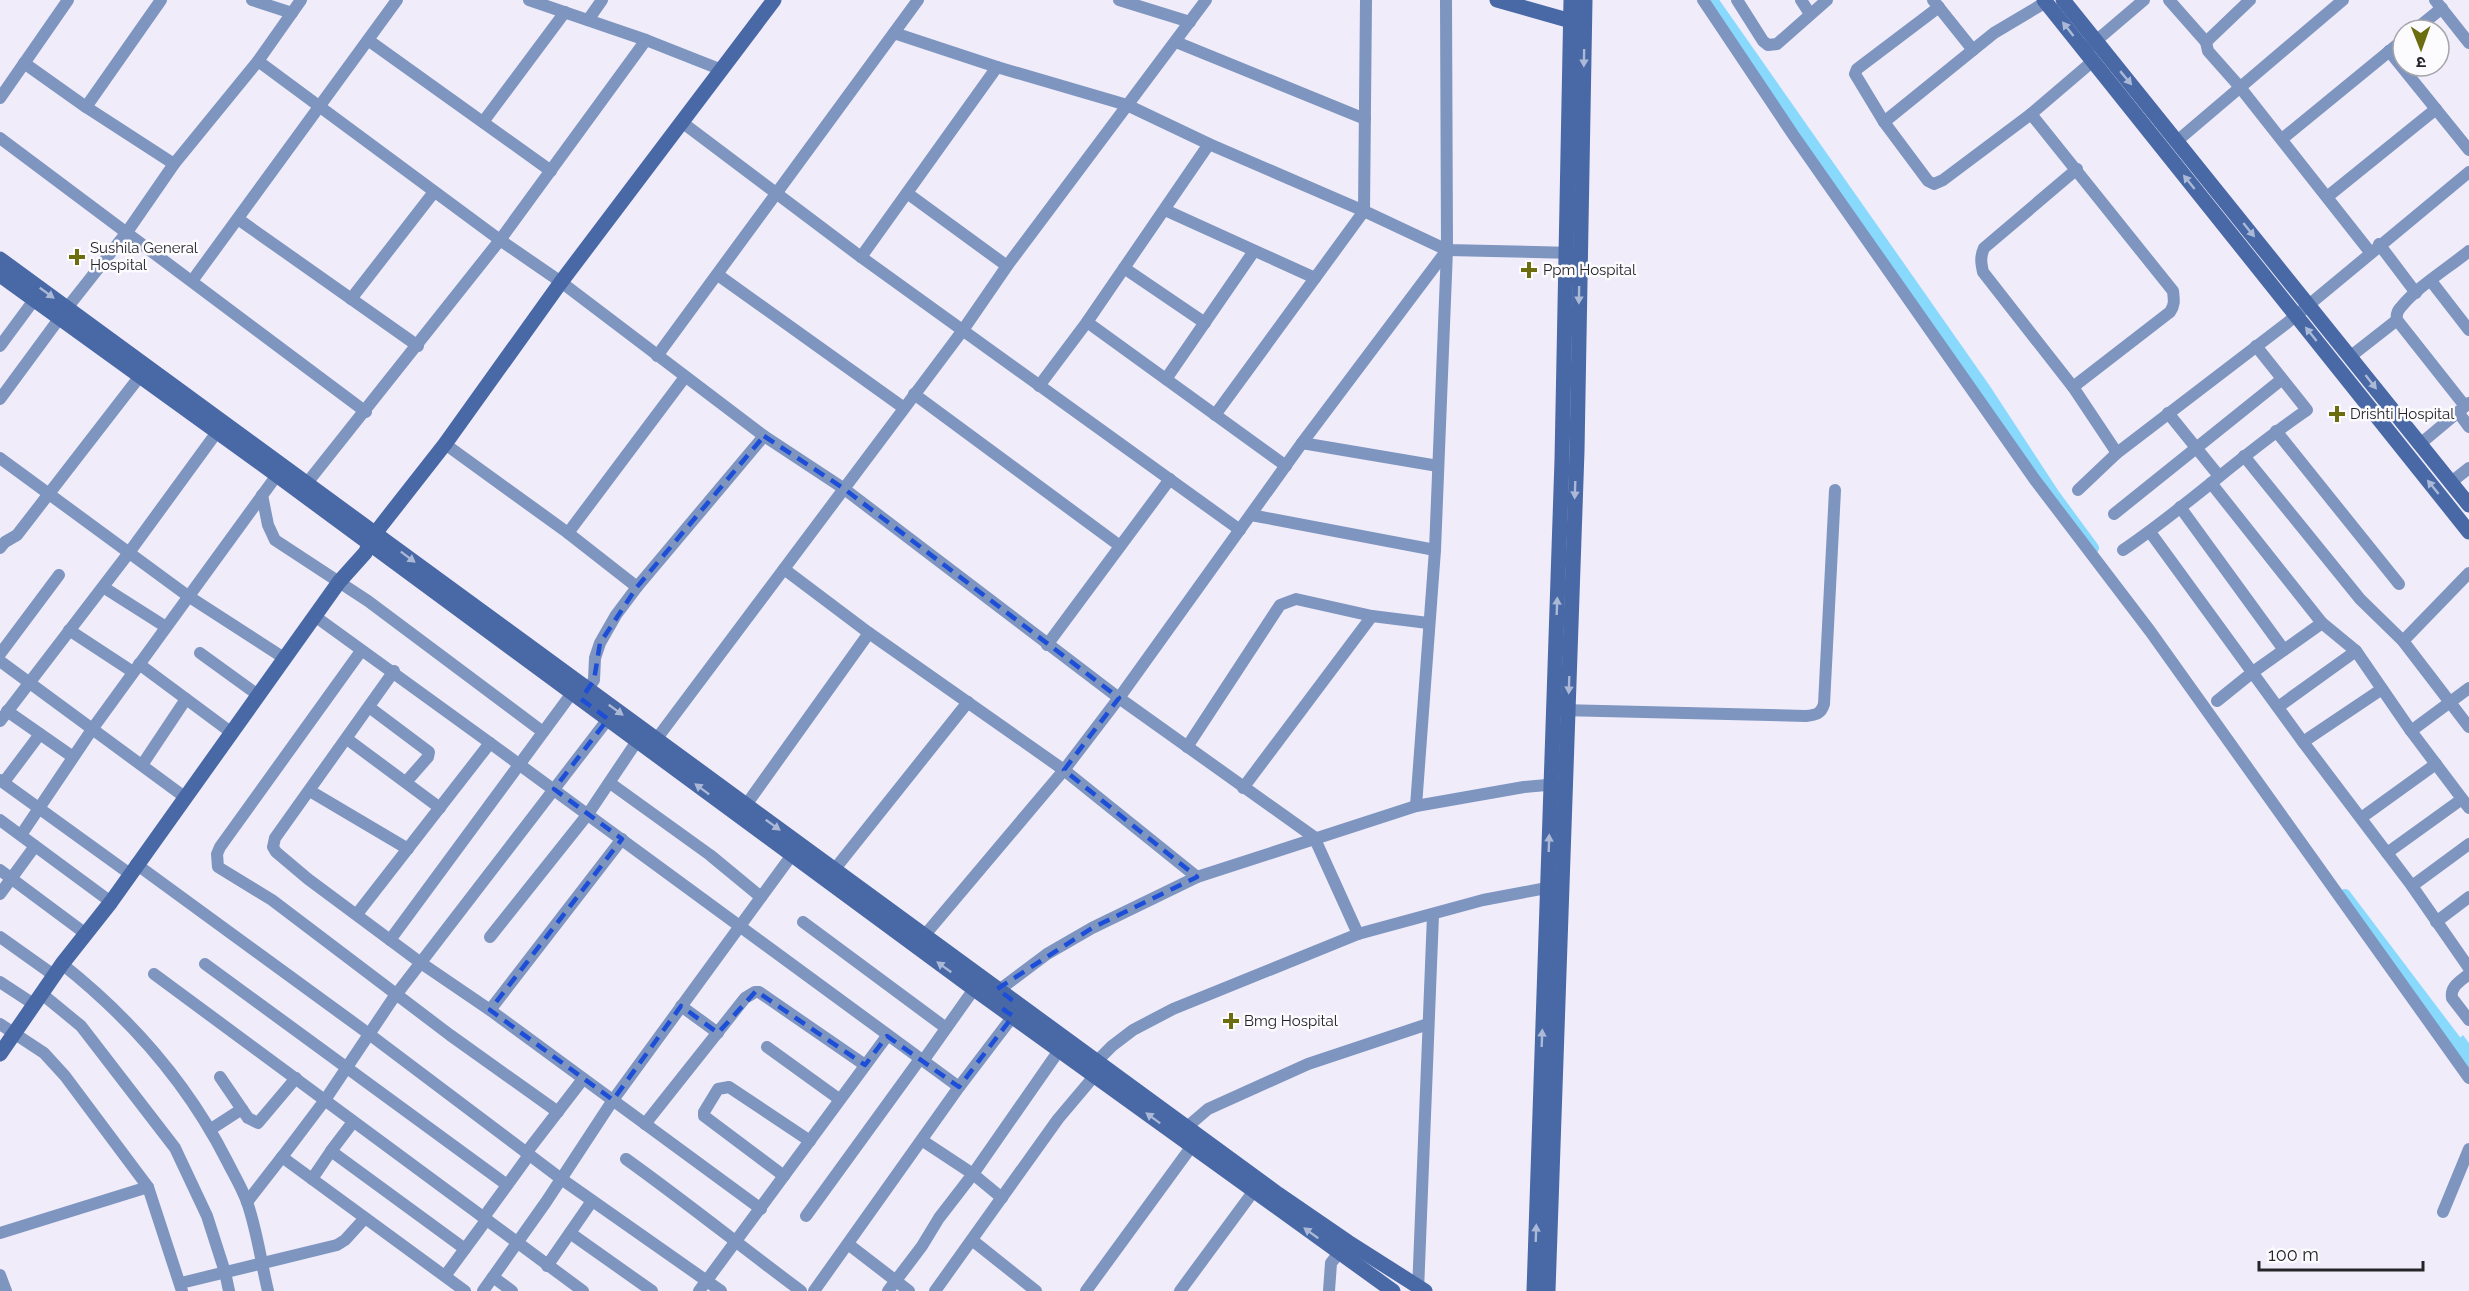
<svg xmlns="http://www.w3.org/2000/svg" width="2469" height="1291" font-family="Raleway,'Noto Sans Devanagari',sans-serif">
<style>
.water{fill:#89d9fd}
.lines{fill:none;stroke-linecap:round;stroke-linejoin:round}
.canal{stroke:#89d9fd;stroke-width:12}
.street{stroke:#7e95c0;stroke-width:12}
.secondary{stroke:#4968a6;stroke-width:15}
.oneway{fill:#abb9d6}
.marked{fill:none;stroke:#1d4ed8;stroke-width:4.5;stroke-dasharray:12 8;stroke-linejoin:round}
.poi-dot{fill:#6b6d0f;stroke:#fcfbfe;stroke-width:2}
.labels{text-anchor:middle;stroke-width:5;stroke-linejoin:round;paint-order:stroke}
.poi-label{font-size:15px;fill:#252429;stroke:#fcfbfe;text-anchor:start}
</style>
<rect width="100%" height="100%" fill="#f0ecfa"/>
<path class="water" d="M 2463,1035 L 2469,1043 L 2469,1077 L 2451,1046 Z"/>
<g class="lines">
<g class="canal">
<path d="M 1712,0 L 1986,391 L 2054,495 L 2093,548"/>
<path d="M 2345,895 L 2469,1059"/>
</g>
<g class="street">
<path d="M 252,0 L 292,13"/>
<path d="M 529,0 L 646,40 L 722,70"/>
<path d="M 1119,0 L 1190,22"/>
<path d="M 1703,0 L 1794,136 L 2035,480 L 2150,631 L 2469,1078"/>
<path d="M 1737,0 L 1763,41 L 1768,45 L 1777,44 L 1827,0"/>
<path d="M 1801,0 L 1810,14"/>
<path d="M 1933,0 L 1973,50"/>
<path d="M 2169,0 L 2206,42"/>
<path d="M 2250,0 L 2206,42 L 2208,51 L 2239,86 L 2370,252"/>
<path d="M 2435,0 L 2469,43"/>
<path d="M 1939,7 L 1857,69 L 1855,74 L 1884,122 L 1928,181 L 1934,184 L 1943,180 L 2031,114 L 2093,61"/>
<path d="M 588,20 L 602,0"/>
<path d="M 2415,30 L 2442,8"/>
<path d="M 894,33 L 997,67 L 1127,105 L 1209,144 L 1364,211 L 1447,250 L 1574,253"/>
<path d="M 368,40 L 551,171"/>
<path d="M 1176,42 L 1365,119"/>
<path d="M 2090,46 L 2144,0"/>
<path d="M 2389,51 L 2469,150"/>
<path d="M 258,61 L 500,240 L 561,282 L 764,436 L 843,488 L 1119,698 L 1314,837 L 1358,934"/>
<path d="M 24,63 L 86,107 L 174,164"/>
<path d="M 0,98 L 68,0"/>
<path d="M 86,107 L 161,0"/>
<path d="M 2031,114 L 2173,291 C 2174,300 2175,305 2170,312 L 2073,387"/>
<path d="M 483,122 L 565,12"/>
<path d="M 1884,122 L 1994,33 L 2046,2"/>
<path d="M 683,123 L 861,257 L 1240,530"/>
<path d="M 0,138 L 366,412"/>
<path d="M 2282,139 L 2403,40"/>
<path d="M 2177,141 L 2343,0"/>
<path d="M 2077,169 L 1984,248 C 1980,257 1981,263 1983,272 L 2073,387 L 2117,453"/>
<path d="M 907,193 L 1007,266"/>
<path d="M 2327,197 L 2436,109"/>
<path d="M 1165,210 L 1315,278"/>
<path d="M 238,219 L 418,346"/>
<path d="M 2379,244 L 2416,293"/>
<path d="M 861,257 L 997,67"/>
<path d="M 1124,268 L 1205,323"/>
<path d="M 718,275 L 904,408"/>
<path d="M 192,281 L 397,0"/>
<path d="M 2431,281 L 2469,330"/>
<path d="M 351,299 L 434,192"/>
<path d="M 1087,322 L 1286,466"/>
<path d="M 0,346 L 34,300"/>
<path d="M 657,356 L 918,0"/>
<path d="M 2351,356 L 2397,320"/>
<path d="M 1166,379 L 1254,251"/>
<path d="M 1039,386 L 1087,322 L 1209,144"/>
<path d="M 914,394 L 1120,546"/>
<path d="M 0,399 L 67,308 L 127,232 L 174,164 L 258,61 L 301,0"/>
<path d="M 2465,406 L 2397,320 C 2396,315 2397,311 2401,307 C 2417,287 2448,268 2469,251"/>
<path d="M 2458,412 L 2469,427"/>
<path d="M 2168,413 L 2219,476"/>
<path d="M 1215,415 L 1364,211 L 1366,0"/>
<path d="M 2276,431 L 2399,584"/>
<path d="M 1302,443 L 1438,466"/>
<path d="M 445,444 L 568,533 L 637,587"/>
<path d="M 2420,444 L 2469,403"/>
<path d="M 2244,456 L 2360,599 L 2403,641 L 2469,727"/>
<path d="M 0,458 L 188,596 L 284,658"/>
<path d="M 307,483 L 500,240 L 646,40"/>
<path d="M 2211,483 L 2322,623 L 2356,651 L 2411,731 L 2469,808"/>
<path d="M 2450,483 L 2469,468"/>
<path d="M 2078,490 L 2117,453 L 2287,323 L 2469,172"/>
<path d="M 262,495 L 268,525 L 275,540 L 368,601 L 543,732"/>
<path d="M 2180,507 L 2284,650"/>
<path d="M 2114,514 L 2281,380"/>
<path d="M 1251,515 L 1435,550"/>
<path d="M 2150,532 L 2303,742 L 2412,886 L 2469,968"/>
<path d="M 568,533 L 685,377"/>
<path d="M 0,548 L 5,542 L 17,535 L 140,376"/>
<path d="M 2123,550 C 2187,507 2243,453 2307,410 L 2256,346"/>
<path d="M 784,569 L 869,633 L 1064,770 L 1197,877"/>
<path d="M 103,587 L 166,627"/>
<path d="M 316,617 L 490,743 L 357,914"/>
<path d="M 69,630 L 133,672"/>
<path d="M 2403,641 L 2469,573"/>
<path d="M 1047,645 L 1170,479"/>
<path d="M 361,651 L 220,847 L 217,854 L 218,867 L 272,900 L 450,1035 L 558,1112"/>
<path d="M 200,653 L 258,695"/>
<path d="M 0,654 L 59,575"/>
<path d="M 0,661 L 186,798"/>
<path d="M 139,664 L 232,733"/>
<path d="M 394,671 L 275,838 L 273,847 L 276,852 L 308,879 L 421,963 L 490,1010 L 761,1209"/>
<path d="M 583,696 L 594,680 L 595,658 L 600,643 L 616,615 L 637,587 L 764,436"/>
<path d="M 2217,701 L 2253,672 L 2322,623"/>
<path d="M 369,707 L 429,752 L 428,757 L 406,782"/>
<path d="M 2278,707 L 2356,651"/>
<path d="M 1560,710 L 1806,716 C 1816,715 1821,714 1824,704 L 1835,490"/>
<path d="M 7,711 L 73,757"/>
<path d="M 0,721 L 128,554 L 217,432"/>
<path d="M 2411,731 L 2469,688"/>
<path d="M 347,739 L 440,808"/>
<path d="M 2303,742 L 2382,689"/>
<path d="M 490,743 L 959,1087"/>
<path d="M 652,745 L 963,330 L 1007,266 L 1206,0"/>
<path d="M 1187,747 L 1280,605 L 1296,599 L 1372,616 L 1428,623"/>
<path d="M 142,765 L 186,699"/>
<path d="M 0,780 L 130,874"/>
<path d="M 4,782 L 40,734"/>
<path d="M 610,783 L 710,855 L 761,897"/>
<path d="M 1243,788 L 1372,616"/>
<path d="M 310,791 L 408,849"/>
<path d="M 746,805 L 869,633"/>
<path d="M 1416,806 L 1435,550 L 1447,250 L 1446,0"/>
<path d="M 2361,818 L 2436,764"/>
<path d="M 0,820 L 111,902"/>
<path d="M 21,835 L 93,728 L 277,475"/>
<path d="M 2387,853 L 2462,799"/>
<path d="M 136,864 L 369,1034 L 560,1178 L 721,1291"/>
<path d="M 0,870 L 86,934"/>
<path d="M 834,870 L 968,702"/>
<path d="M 2412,886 L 2469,844"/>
<path d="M 0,894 L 35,846"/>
<path d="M 803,922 L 946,1028"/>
<path d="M 2436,922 L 2469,897"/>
<path d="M 924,936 L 1064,770 L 1119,698 L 1302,443 L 1447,250"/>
<path d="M 0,937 L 55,976"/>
<path d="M 490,937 L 588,814 L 637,741"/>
<path d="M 390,940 L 572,693"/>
<path d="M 62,964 C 130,1018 188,1084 227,1161 C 234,1175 242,1188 247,1202 C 257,1230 261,1262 268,1291"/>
<path d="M 205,964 L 507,1185"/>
<path d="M 154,974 L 583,1291"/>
<path d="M 2469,974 C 2461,981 2450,986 2452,998 L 2469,1020"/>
<path d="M 0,982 L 35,1005"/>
<path d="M 999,990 L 1047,954 L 1092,928 L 1197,877 L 1416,806 L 1524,787 L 1558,784"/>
<path d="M 42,994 L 81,1026 L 175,1148 L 207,1216 L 225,1272 L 229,1291"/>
<path d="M 681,1006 L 718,1033"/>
<path d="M 490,1010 L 622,839"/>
<path d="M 0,1024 L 44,1053 L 65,1076 L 148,1187 L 182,1291"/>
<path d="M 767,1047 L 839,1099"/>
<path d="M 923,1061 L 974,989"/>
<path d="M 1097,1061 L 1112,1046 L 1133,1030 L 1173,1009 L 1358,934 L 1483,900 L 1557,886"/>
<path d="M 220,1077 L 248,1118 L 258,1123 L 296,1078"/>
<path d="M 645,1124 L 745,998 L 755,992 L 759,992 L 865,1065"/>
<path d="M 1187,1127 L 1208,1109 L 1308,1064 L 1428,1024"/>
<path d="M 211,1129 L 242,1109"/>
<path d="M 923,1141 L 973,1174 L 1002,1198"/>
<path d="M 331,1151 L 353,1122"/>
<path d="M 526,1153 L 583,1079"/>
<path d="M 282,1157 L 325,1100 L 392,1000 L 608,719"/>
<path d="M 626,1159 C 686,1202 743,1248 801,1291"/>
<path d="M 784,1176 L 704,1116 L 704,1112 L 718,1089 L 729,1087 L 810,1141"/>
<path d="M 312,1179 L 331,1151 L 465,1249"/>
<path d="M 247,1202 L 282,1157 L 465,1291"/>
<path d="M 2443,1212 L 2469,1149"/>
<path d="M 806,1216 L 920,1059"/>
<path d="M 484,1217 L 529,1155"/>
<path d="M 0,1233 L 148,1187"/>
<path d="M 570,1233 L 652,1291"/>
<path d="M 972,1240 L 1036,1291"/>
<path d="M 848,1244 L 909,1291"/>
<path d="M 547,1266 L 592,1201"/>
<path d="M 0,1275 L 6,1291"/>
<path d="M 445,1276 L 487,1219"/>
<path d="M 493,1277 L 512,1291"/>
<path d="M 181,1283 L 337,1245 L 345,1240 L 365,1218"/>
<path d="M 483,1291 L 546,1202 L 613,1100 L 797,848"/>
<path d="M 699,1291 L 887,1036"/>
<path d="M 814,1291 L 959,1087 L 1013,1016"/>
<path d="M 888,1291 L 922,1246 L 939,1218 L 973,1174 L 1060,1049"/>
<path d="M 935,1291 L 1058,1119 L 1096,1074"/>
<path d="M 1086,1291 L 1197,1139"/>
<path d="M 1180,1291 L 1253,1192"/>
<path d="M 1329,1291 L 1331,1263 L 1345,1245"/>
<path d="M 1418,1291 L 1433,915"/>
</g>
<g class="secondary">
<path d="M 1497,0 L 1578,23"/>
<path d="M 2044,0 L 2469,532"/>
<path d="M 2063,0 L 2469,505"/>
<path d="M 0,259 L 1278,1194 L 1348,1242 L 1425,1291"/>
<path d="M 0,275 L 267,468 L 974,989 L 1393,1291"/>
<path d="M 0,1054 L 62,964 L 111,902 L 339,582 L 365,553 L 380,527 L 445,444 L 561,282 L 774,0"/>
<path d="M 1534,1291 L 1562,460 L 1571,0"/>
<path d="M 1548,1291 L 1577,451 L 1585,0"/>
</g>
</g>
<defs><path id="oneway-solid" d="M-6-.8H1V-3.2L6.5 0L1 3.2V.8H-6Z" transform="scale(1.5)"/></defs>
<g class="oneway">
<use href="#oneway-solid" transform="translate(2068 29) rotate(-128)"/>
<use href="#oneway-solid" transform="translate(1584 58) rotate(91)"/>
<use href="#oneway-solid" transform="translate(2126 78) rotate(50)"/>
<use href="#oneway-solid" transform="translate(2189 182) rotate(-129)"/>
<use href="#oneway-solid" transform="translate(2249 230) rotate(51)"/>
<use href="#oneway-solid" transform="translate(47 293) rotate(36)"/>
<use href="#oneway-solid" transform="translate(1579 295) rotate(91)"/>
<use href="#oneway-solid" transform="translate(2311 334) rotate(-129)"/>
<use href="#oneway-solid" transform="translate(2371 382) rotate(52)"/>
<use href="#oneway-solid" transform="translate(2433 487) rotate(-129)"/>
<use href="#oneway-solid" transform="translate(1575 490) rotate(92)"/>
<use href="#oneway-solid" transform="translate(408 557) rotate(37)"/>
<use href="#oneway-solid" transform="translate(1557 606) rotate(-88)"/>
<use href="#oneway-solid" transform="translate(1569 685) rotate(92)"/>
<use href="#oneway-solid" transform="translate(616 710) rotate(36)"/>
<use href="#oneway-solid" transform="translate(702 789) rotate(-143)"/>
<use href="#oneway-solid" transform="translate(773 825) rotate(36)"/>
<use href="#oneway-solid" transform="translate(1549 843) rotate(-88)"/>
<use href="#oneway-solid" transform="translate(944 967) rotate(-144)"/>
<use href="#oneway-solid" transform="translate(1542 1038) rotate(-88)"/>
<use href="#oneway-solid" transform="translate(1153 1118) rotate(-143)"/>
<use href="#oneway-solid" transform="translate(1311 1233) rotate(-144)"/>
<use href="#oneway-solid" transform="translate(1536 1233) rotate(-88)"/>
</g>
<path class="marked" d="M 764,436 L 843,488 L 1119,698 L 1064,770 L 1197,877 L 1092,928 L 997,989 L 1011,999 L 1004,1010 L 1013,1016 L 959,1087 L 887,1036 L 865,1065 L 756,991 L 718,1033 L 681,1006 L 613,1100 L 490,1010 L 622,839 L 554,789 L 608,719 L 581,699 L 594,680 L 600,643 L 637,587 Z"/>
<g class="poi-dot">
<path d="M74 248h6v6h6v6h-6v6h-6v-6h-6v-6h6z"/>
<path d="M1526 261h6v6h6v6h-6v6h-6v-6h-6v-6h6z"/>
<path d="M2334 405h6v6h6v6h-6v6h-6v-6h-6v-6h6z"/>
<path d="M1228 1012h6v6h6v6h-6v6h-6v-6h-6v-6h6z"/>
</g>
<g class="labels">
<g class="poi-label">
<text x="90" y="253">Sushila General<tspan x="90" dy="17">Hospital</tspan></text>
<text x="1543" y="275">Ppm Hospital</text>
<text x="2350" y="419">Drishti Hospital</text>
<text x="1244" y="1026">Bmg Hospital</text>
</g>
</g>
<g transform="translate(2421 48) rotate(179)"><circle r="28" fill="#fcfbfe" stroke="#a6a5a9" stroke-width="1.5"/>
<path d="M0-4.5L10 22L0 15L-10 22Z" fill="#6b6d0f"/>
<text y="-9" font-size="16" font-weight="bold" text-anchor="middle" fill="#252429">उ</text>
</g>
<path d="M2259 1261v9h164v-9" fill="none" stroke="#252429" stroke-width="3"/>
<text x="2268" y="1261" font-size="18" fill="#252429" stroke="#fcfbfe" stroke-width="4.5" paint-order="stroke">100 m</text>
</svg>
